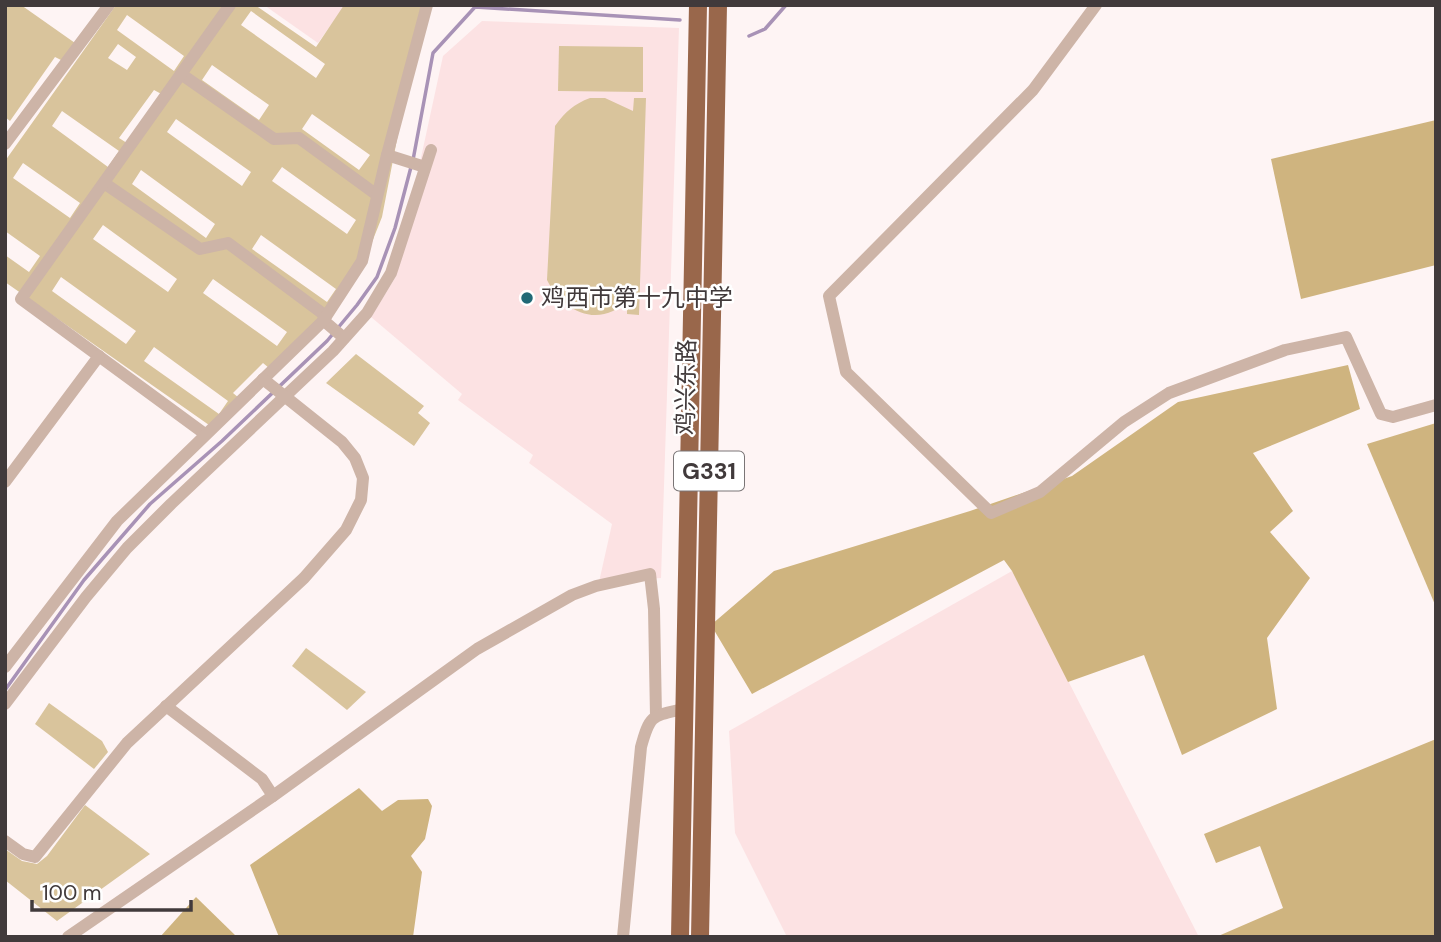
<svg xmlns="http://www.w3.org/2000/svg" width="1441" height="942" font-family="'DM Sans','Noto Sans SC',sans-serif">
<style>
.built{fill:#fce2e3}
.green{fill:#d9c49c;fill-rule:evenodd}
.forest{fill:#cfb47f}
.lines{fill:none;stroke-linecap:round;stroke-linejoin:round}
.stream{stroke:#a892b6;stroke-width:3.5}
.minor{stroke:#cdb4a7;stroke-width:12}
.highway{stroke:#99674b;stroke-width:18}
.poi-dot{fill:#216976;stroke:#fff;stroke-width:2.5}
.labels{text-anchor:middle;stroke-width:5;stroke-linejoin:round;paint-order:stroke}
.shield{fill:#fff;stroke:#7a7576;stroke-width:2}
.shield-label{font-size:23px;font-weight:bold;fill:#413a3b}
.poi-label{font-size:24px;fill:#413a3b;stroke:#fff;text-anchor:start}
.street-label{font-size:24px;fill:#413a3b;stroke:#fff}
</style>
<rect width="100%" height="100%" fill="#fef4f4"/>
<g class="built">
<path d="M 264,5 L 345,5 L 318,43 Z"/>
<path d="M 482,21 L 679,28 L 661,578 L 599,582 L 612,524 L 529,463 L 533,455 L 458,400 L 462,394 L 371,317 L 395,278 L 443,56 Z"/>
<path d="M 1012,571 L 1199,937 L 787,937 L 735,833 L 729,731 Z"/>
</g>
<g class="green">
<path d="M 5,5 L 21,5 L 75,43 L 63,61 L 55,57 L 10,121 L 5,117 Z"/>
<path d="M 116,5 L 255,5 L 316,47 L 344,5 L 423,5 L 382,217 L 372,242 L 319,318 L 269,368 L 263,363 L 233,393 L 239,398 L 209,425 L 5,282 L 5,255 L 29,272 L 40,256 L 5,231 L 5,161 ZM 251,11 L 325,64 L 316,78 L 241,25 ZM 127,15 L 184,56 L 174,71 L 117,30 ZM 118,44 L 136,57 L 127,70 L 108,58 ZM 212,65 L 269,105 L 259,120 L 202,80 ZM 154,90 L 165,96 L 130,145 L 119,138 ZM 62,111 L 119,151 L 108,167 L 52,126 ZM 312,114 L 370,155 L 359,170 L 302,129 ZM 176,119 L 251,172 L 242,186 L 167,132 ZM 23,163 L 80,203 L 70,218 L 13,178 ZM 282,167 L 356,220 L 347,234 L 272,181 ZM 141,170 L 215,224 L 206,238 L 132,184 ZM 103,225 L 177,279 L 168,292 L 93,239 ZM 261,235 L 336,289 L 327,302 L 252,249 ZM 61,277 L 136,331 L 126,344 L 52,291 ZM 213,279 L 287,332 L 277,346 L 203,293 ZM 154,347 L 228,401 L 219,414 L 144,361 Z"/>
<path d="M 559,46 L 643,47 L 643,92 L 558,91 Z"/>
<path d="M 590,98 L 605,98 L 633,111 L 634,98 L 646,98 L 639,315 L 627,314 L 627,301 C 623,304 618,309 613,311 C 586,324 559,304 547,280 L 555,126 C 565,112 574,104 590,98 Z"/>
<path d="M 356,354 L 424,406 L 418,413 L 430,423 L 414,446 L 326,383 Z"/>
<path d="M 306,648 L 366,692 L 347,710 L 292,666 Z"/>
<path d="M 49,703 L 102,741 L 108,752 L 94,769 L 35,724 Z"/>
<path d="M 85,805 L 150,854 L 57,921 L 5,880 L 5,849 L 22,861 L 37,864 L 47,856 Z"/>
</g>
<g class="forest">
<path d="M 1436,120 L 1436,265 L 1301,299 L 1271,159 Z"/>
<path d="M 1348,365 L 1360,409 L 1253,453 L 1293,511 L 1270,532 L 1310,578 L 1267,638 L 1277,709 L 1182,755 L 1144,655 L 1068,682 L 1012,571 L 1004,560 L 752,694 L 711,625 L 774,571 L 970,511 L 1072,476 L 1178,402 Z"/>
<path d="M 1436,423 L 1436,607 L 1367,444 Z"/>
<path d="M 1436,739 L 1436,937 L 1216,937 L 1283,908 L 1260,846 L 1216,863 L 1204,834 Z"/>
<path d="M 359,788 L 382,811 L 398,800 L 428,799 L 432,806 L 425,839 L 411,856 L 422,872 L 413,937 L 279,937 L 250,865 Z"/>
<path d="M 196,897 L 237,937 L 160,937 Z"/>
</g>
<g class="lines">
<g class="stream">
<path d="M 749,36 L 765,29 L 786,5"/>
<path d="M 413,160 L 433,53 L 475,7 L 680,20"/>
<path d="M 5,690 L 84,580 L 150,504 L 222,441 L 327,341 L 357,305 L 377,277 L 395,228 L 411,167"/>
</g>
<g class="minor">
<path d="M 1096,5 L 1033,90 L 829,296 L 846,372 L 991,513 L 1040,492 L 1124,422 L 1169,393 L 1285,350 L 1346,337 L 1381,414 L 1393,417 L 1436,405"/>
<path d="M 181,74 L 274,139 L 299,138 L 377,195"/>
<path d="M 5,144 L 109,5"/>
<path d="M 387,155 L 425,167"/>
<path d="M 104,183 L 200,249 L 228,243 L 326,316"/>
<path d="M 323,320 L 344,338"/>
<path d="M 205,434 L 21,299 L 230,5"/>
<path d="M 5,482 L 99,356"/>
<path d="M 5,667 L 117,521 L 323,321 L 362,261 L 387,155 L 427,5"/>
<path d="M 5,704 L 86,597 L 127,548 L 171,504 L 333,351 L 367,313 L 391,273 L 431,150"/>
<path d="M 166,706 L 262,779 L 273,796"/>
<path d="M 5,841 L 23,854 L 35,857 L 127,743 L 304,578 L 346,530 L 361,500 L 363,478 L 355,458 L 342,442 L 263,379"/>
<path d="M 68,937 L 273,796 L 477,649 L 572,595 L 596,586 L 650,574 L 654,609 L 656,716"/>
<path d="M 623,937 L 641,747 C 650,714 652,716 684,709"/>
</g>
<g class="highway">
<path d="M 680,937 L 698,5"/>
<path d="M 700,937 L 718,5"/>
</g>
</g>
<circle class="poi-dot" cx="527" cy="298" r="7"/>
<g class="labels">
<rect class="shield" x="674" y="451.5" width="70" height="39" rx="5"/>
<g class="shield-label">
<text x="709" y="479">G331</text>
</g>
<g class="poi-label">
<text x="541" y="306">鸡西市第十九中学</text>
</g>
<g class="street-label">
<text transform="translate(686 387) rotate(-89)" y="8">鸡兴东路</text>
</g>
</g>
<rect width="1441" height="942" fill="none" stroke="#413a3b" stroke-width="14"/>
<path d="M32 900v10h159v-10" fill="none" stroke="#413a3b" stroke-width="3.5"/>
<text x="42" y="900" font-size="21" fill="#413a3b" stroke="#ffffff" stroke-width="5" paint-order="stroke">100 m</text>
</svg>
